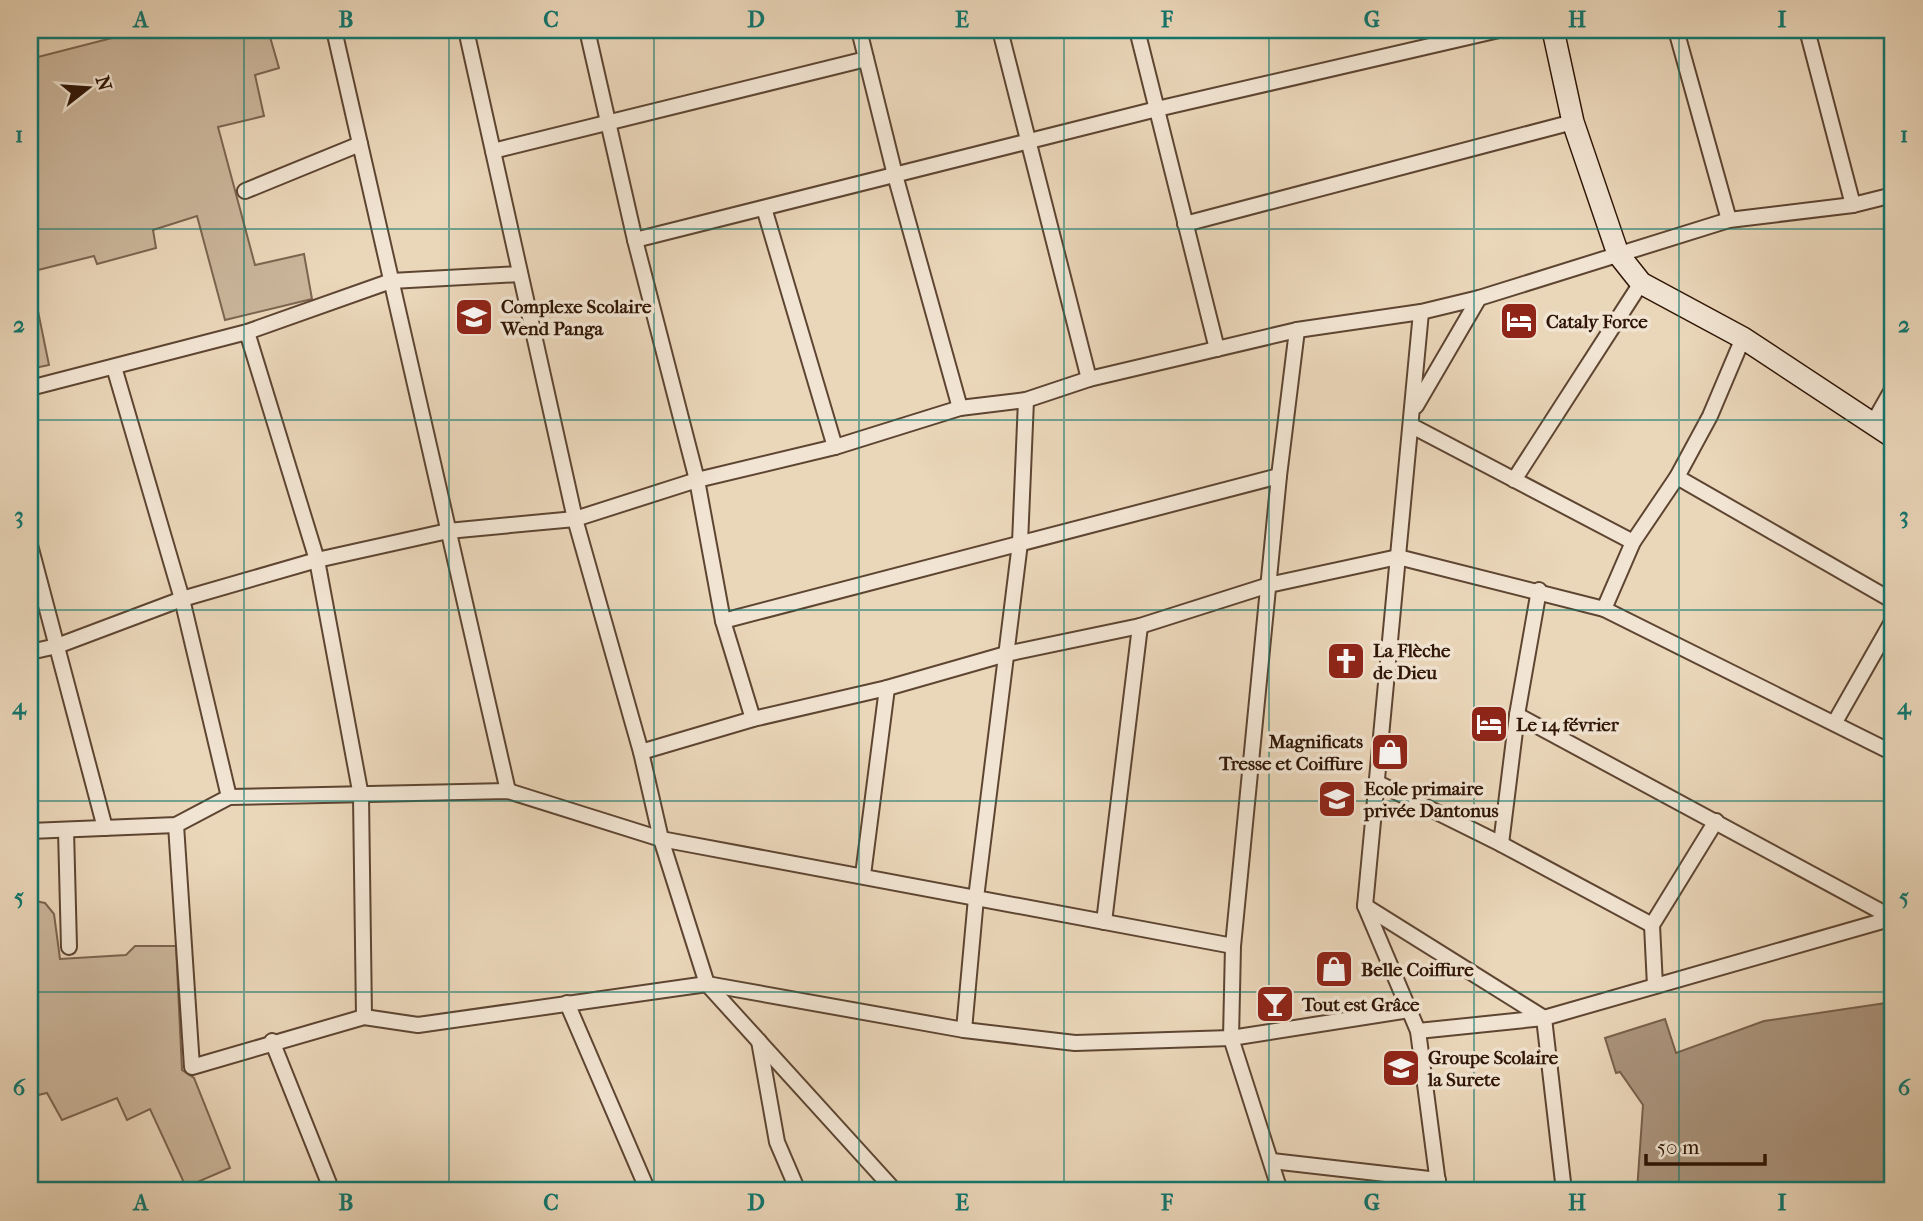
<svg xmlns="http://www.w3.org/2000/svg" width="1923" height="1221" font-family="'IM FELL French Canon',serif">
<style>
.green{fill:#cab59a;stroke:#7c6550;stroke-width:2}
.water{fill:#aa947c;stroke:#79614c;stroke-width:2}
.lines{fill:none;stroke-linecap:round;stroke-linejoin:round}
.street-casing{stroke:#5e4532;stroke-width:18}
.secondary-casing{stroke:#2f1505;stroke-width:24}
.street{stroke:#f1e4d2;stroke-width:14}
.secondary{stroke:#f1e4d2;stroke-width:21}
.grid{fill:none;stroke:#0f766e;stroke-width:2;stroke-opacity:0.55}
.labels{text-anchor:middle;stroke-width:7;stroke-linejoin:round;paint-order:stroke}
.poi-label{font-size:19px;font-weight:bold;fill:#2f1505;stroke:#f1e4d2;text-anchor:start}
.neatline{fill:none;stroke:#0f766e;stroke-width:2.5}
.grid-label{font-size:23px;text-anchor:middle;font-weight:bold;fill:#0f766e}
</style>
<rect width="100%" height="100%" fill="#ead6b9"/>
<filter id="stains"><feTurbulence type="fractalNoise" baseFrequency=".00286" numOctaves="4"/><feColorMatrix values="0 0 0 0 .2 0 0 0 0 .09 0 0 0 0 .02 0 0 0 .5 -.17"/></filter>
<radialGradient id="worn" r=".72"><stop offset=".6" stop-color="#630" stop-opacity="0"/><stop offset="1" stop-color="#630" stop-opacity=".3"/></radialGradient>
<g class="green">
<path d="M 143,30 L 268,30 L 279,68 L 255,75 L 264,116 L 218,127 L 255,265 L 304,254 L 312,299 L 225,320 L 197,216 L 153,230 L 156,248 L 97,264 L 94,256 L 30,272 L 49,365 L 30,369 L 30,59 Z"/>
<path d="M 30,900 L 45,903 L 54,914 L 60,959 L 126,955 L 135,946 L 176,946 L 182,1070 L 194,1078 L 230,1168 L 186,1187 L 150,1109 L 127,1120 L 117,1098 L 62,1120 L 47,1093 L 30,1097 Z"/>
</g>
<path class="water" d="M 1893,1002 L 1893,1191 L 1637,1191 L 1643,1105 L 1620,1072 L 1616,1073 L 1605,1038 L 1665,1019 L 1676,1053 L 1764,1021 Z"/>
<g class="lines">
<defs>
<g id="street">
<path d="M 334,30 L 508,791"/>
<path d="M 466,30 L 575,519 L 641,752 L 661,839 L 707,984 L 895,1191"/>
<path d="M 587,30 L 635,240 L 697,480 L 723,621 L 753,719"/>
<path d="M 859,30 L 895,175 L 960,408"/>
<path d="M 1000,30 L 1089,379"/>
<path d="M 1137,30 L 1217,349"/>
<path d="M 1676,30 L 1729,220"/>
<path d="M 1807,30 L 1853,205"/>
<path d="M 493,151 L 866,59"/>
<path d="M 245,191 L 360,144"/>
<path d="M 764,208 L 835,447"/>
<path d="M 1185,224 L 1573,122"/>
<path d="M 635,240 L 1157,109 L 1499,30"/>
<path d="M 1421,312 L 1365,906 L 1418,1031 L 1439,1191"/>
<path d="M 247,332 L 317,560 L 361,796 L 364,1017"/>
<path d="M 114,367 L 182,599 L 229,797"/>
<path d="M 30,388 L 247,332 L 391,281 L 520,274"/>
<path d="M 1416,406 L 1479,298"/>
<path d="M 1872,425 L 1893,388"/>
<path d="M 1412,426 L 1633,542"/>
<path d="M 1677,477 L 1893,601"/>
<path d="M 1514,480 L 1641,283"/>
<path d="M 30,545 L 105,828"/>
<path d="M 1604,609 L 1633,542 L 1677,477 L 1710,416 L 1743,338"/>
<path d="M 723,621 L 1279,476"/>
<path d="M 30,652 L 57,646 L 182,599 L 317,560 L 448,531 L 575,519 L 697,480 L 835,447 L 960,408 L 1026,400 L 1089,379 L 1297,330 L 1421,312 L 1479,298 L 1729,220 L 1853,205 L 1893,195"/>
<path d="M 1517,715 L 1893,918"/>
<path d="M 1835,722 L 1893,620"/>
<path d="M 641,752 L 753,719 L 887,688 L 1006,654 L 1140,626 L 1269,585 L 1398,557 L 1604,609 L 1893,753"/>
<path d="M 1376,782 L 1501,844 L 1652,925"/>
<path d="M 176,825 L 192,1067 L 364,1017 L 418,1025 L 707,984 L 964,1030 L 1075,1043 L 1231,1038 L 1409,1010"/>
<path d="M 66,830 L 69,947"/>
<path d="M 30,831 L 176,825 L 229,797 L 508,791 L 661,839 L 1233,946"/>
<path d="M 1501,844 L 1517,715 L 1539,590"/>
<path d="M 863,875 L 887,688"/>
<path d="M 1365,906 L 1544,1018"/>
<path d="M 1104,922 L 1140,626"/>
<path d="M 1655,986 L 1652,925 L 1716,821"/>
<path d="M 567,1003 L 648,1191"/>
<path d="M 1544,1018 L 1564,1191"/>
<path d="M 964,1030 L 976,898 L 1020,543 L 1026,400"/>
<path d="M 1418,1031 L 1544,1018 L 1893,918"/>
<path d="M 272,1041 L 332,1191"/>
<path d="M 759,1041 L 777,1142 L 798,1191"/>
<path d="M 1272,1161 L 1438,1180"/>
<path d="M 1280,1191 L 1231,1038 L 1233,946 L 1279,476 L 1297,330"/>
</g>
<path id="secondary" d="M 1553,30 L 1573,122 L 1618,254 L 1641,283 L 1743,338 L 1893,437"/>
</defs>
<use href="#street" class="street-casing"/>
<use href="#secondary" class="secondary-casing"/>
<use href="#street" class="street"/>
<use href="#secondary" class="secondary"/>
</g>
<path class="grid" d="M 244,30 L 244,1191M 449,30 L 449,1191M 654,30 L 654,1191M 859,30 L 859,1191M 1064,30 L 1064,1191M 1269,30 L 1269,1191M 1474,30 L 1474,1191M 1679,30 L 1679,1191M 30,229 L 1893,229M 30,420 L 1893,420M 30,610 L 1893,610M 30,801 L 1893,801M 30,992 L 1893,992"/>
<defs>
<symbol id="school-square" viewBox="-11 -11 22 22"><rect x="-9" y="-9" width="18" height="18" rx="4" fill="#8f2418" stroke="#f1e4d2"/><path d="M0-5L7-2L0 1L-7-2ZM-4 1L0 2.5L4 1V4Q0 6-4 4Z" fill="#fff"/></symbol>
<symbol id="hotel-square" viewBox="-11 -11 22 22"><rect x="-9" y="-9" width="18" height="18" rx="4" fill="#8f2418" stroke="#f1e4d2"/><path d="M-6-4.5h1.5V1H6V5H4.5V3h-9V5H-6ZM-4 0a1.8 1.8 0 1 1 3.6 0ZM.5 0V-2.5h3Q6-2.5 6 0Z" fill="#fff"/></symbol>
<symbol id="church-square" viewBox="-11 -11 22 22"><rect x="-9" y="-9" width="18" height="18" rx="4" fill="#8f2418" stroke="#f1e4d2"/><path d="M-1.2-6h2.4v3.5h3.3v2.4h-3.3V6h-2.4V-.1h-3.3v-2.4h3.3Z" fill="#fff"/></symbol>
<symbol id="shop-square" viewBox="-11 -11 22 22"><rect x="-9" y="-9" width="18" height="18" rx="4" fill="#8f2418" stroke="#f1e4d2"/><path d="M-5-2.5h2.3a2.7 3.5 0 0 1 5.4 0H5L5.5 6h-11ZM-1.5-2.5h3a1.5 2.3 0 0 0-3 0Z" fill="#fff"/></symbol>
<symbol id="bar-square" viewBox="-11 -11 22 22"><rect x="-9" y="-9" width="18" height="18" rx="4" fill="#8f2418" stroke="#f1e4d2"/><path d="M-6-5H6L.8 .8V4.5H3.5V6h-7V4.5H-.8V.8Z" fill="#fff"/></symbol>
</defs>
<g fill-rule="evenodd">
<use href="#school-square" x="452" y="295" width="44" height="44"/>
<use href="#hotel-square" x="1497" y="299" width="44" height="44"/>
<use href="#church-square" x="1324" y="639" width="44" height="44"/>
<use href="#hotel-square" x="1467" y="702" width="44" height="44"/>
<use href="#shop-square" x="1368" y="730" width="44" height="44"/>
<use href="#school-square" x="1315" y="777" width="44" height="44"/>
<use href="#shop-square" x="1312" y="947" width="44" height="44"/>
<use href="#bar-square" x="1253" y="982" width="44" height="44"/>
<use href="#school-square" x="1379" y="1046" width="44" height="44"/>
</g>
<g class="labels">
<g class="poi-label">
<text x="501" y="313">Complexe Scolaire<tspan x="501" dy="22">Wend Panga</tspan></text>
<text x="1546" y="328">Cataly Force</text>
<text x="1373" y="657">La Flèche<tspan x="1373" dy="22">de Dieu</tspan></text>
<text x="1516" y="731">Le 14 février</text>
<text x="1363" y="748" text-anchor="end">Magnificats<tspan x="1363" dy="22">Tresse et Coiffure</tspan></text>
<text x="1364" y="795">Ecole primaire<tspan x="1364" dy="22">privée Dantonus</tspan></text>
<text x="1361" y="976">Belle Coiffure</text>
<text x="1302" y="1011">Tout est Grâce</text>
<text x="1428" y="1064">Groupe Scolaire<tspan x="1428" dy="22">la Surete</tspan></text>
</g>
</g>
<rect width="1923" height="1221" fill="none" stroke="#ead6b9" stroke-width="77"/>
<g transform="translate(88 88) rotate(73)" stroke="#f1e4d2" stroke-width="5" paint-order="stroke">
<path d="M0-5L12 26L0 18L-12 26Z" fill="#2f1505"/>
<text y="-10" font-size="19" font-weight="bold" text-anchor="middle" fill="#2f1505">N</text>
</g>
<path d="M1646 1154v10h119v-10" fill="none" stroke="#2f1505" stroke-width="3.5"/>
<text x="1657" y="1154" font-size="21" fill="#2f1505" stroke="#f1e4d2" stroke-width="5" paint-order="stroke">50 m</text>
<rect x="38" y="38" width="1846" height="1144" class="neatline"/>
<g class="grid-label">
<text x="141" y="27">A</text>
<text x="346" y="27">B</text>
<text x="551" y="27">C</text>
<text x="756" y="27">D</text>
<text x="962" y="27">E</text>
<text x="1167" y="27">F</text>
<text x="1372" y="27">G</text>
<text x="1577" y="27">H</text>
<text x="1782" y="27">I</text>
<text x="19" y="142">1</text>
<text x="1904" y="142">1</text>
<text x="19" y="332">2</text>
<text x="1904" y="332">2</text>
<text x="19" y="523">3</text>
<text x="1904" y="523">3</text>
<text x="19" y="714">4</text>
<text x="1904" y="714">4</text>
<text x="19" y="904">5</text>
<text x="1904" y="904">5</text>
<text x="19" y="1095">6</text>
<text x="1904" y="1095">6</text>
<text x="141" y="1210">A</text>
<text x="346" y="1210">B</text>
<text x="551" y="1210">C</text>
<text x="756" y="1210">D</text>
<text x="962" y="1210">E</text>
<text x="1167" y="1210">F</text>
<text x="1372" y="1210">G</text>
<text x="1577" y="1210">H</text>
<text x="1782" y="1210">I</text>
</g>
<rect width="100%" height="100%" filter="url(#stains)"/>
<rect width="100%" height="100%" fill="url(#worn)"/>
</svg>
